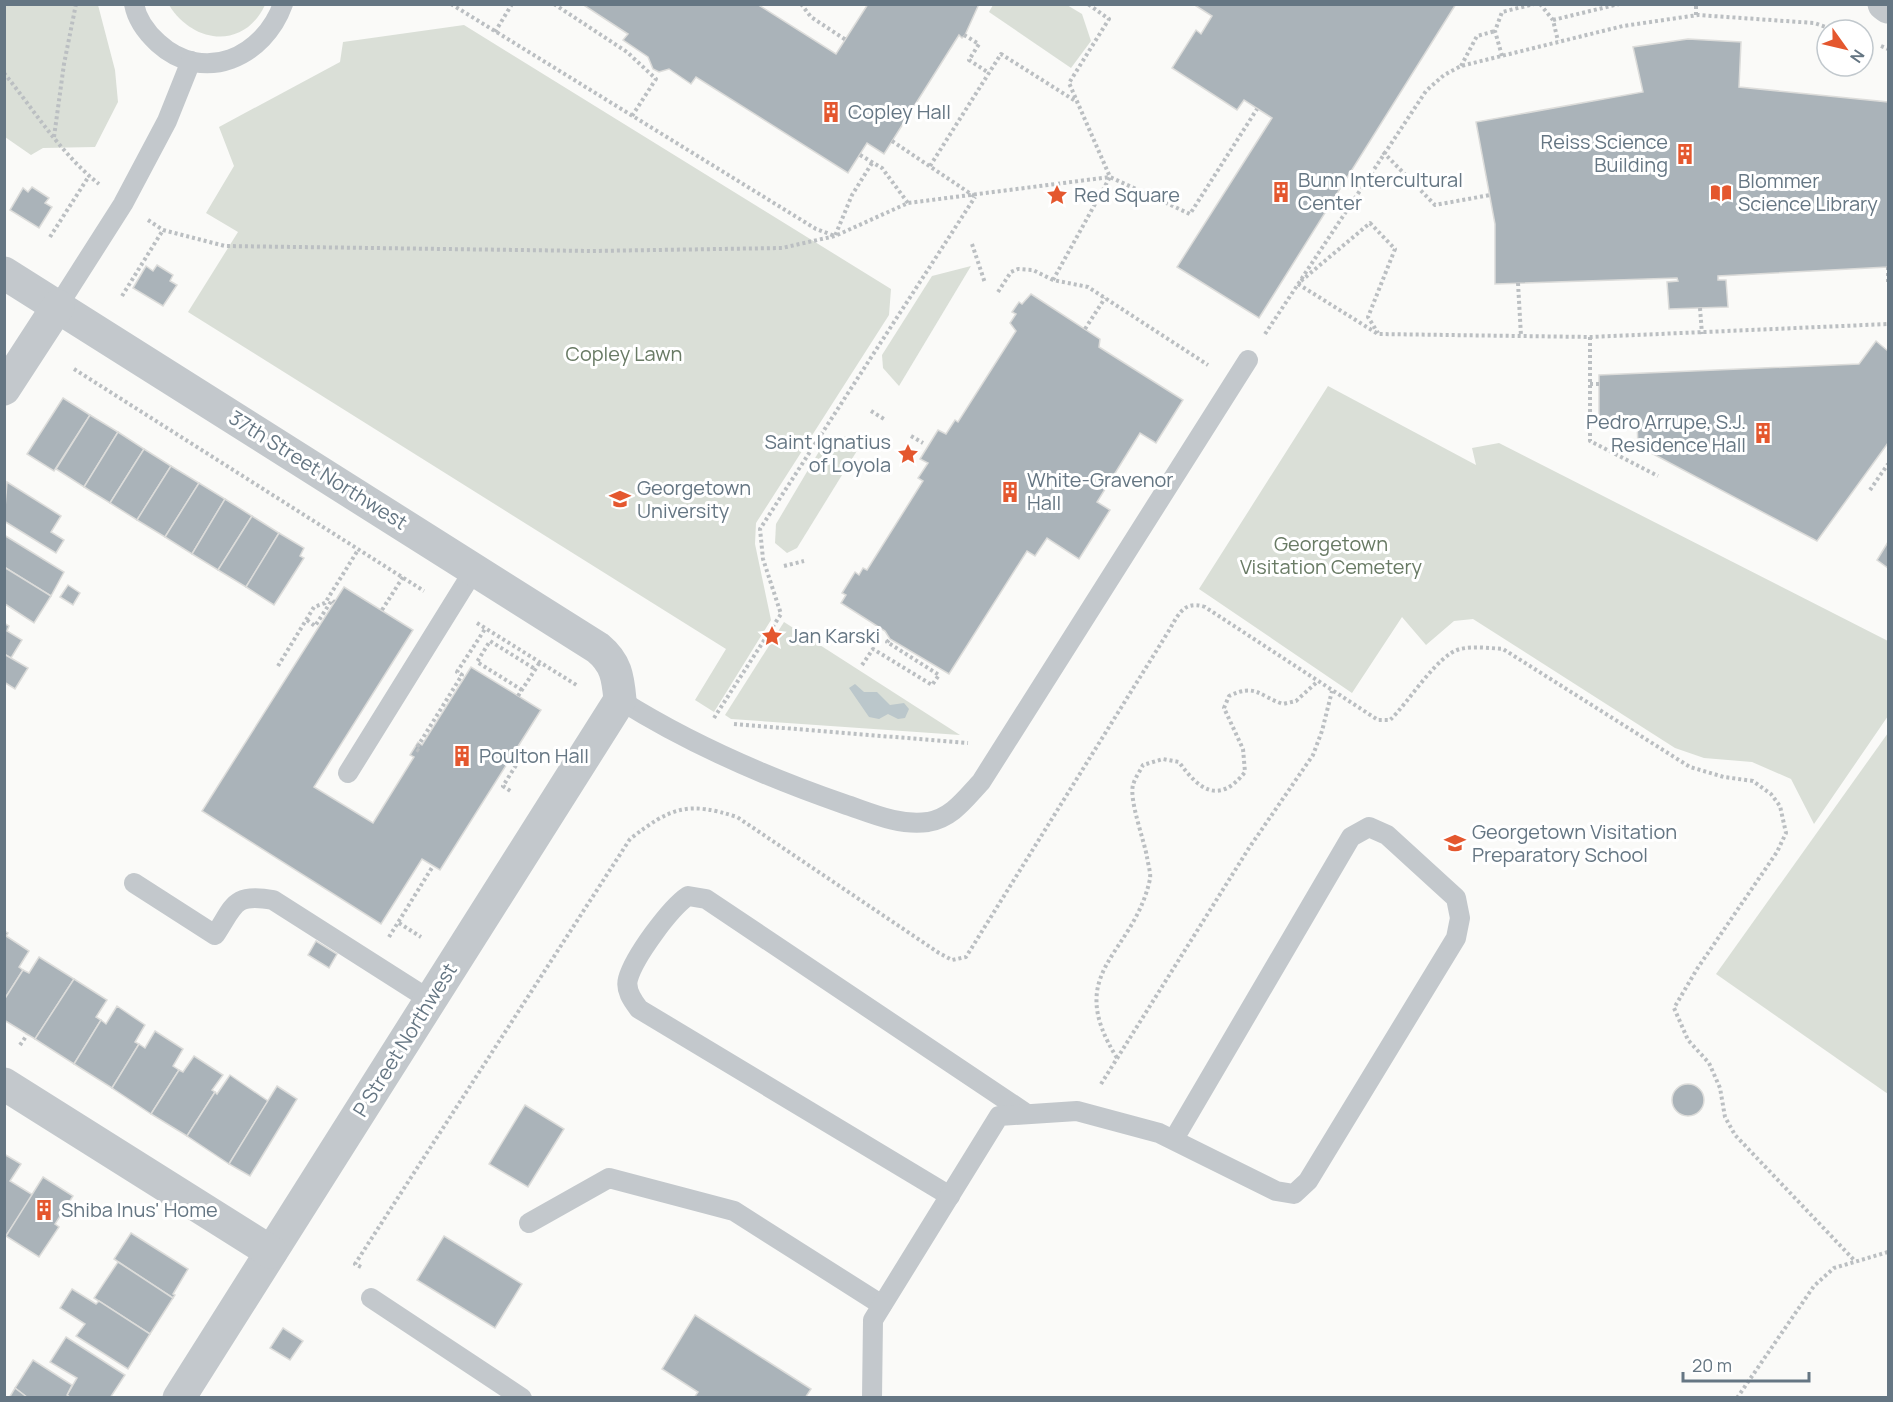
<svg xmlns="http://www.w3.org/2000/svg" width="1893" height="1402" font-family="Manrope,sans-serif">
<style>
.green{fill:#dadfd7}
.water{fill:#bbc7cb}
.building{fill:#aab3b9;stroke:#dcdcda;stroke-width:1.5}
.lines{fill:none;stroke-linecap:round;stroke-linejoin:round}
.path{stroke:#bbbfc2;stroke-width:4;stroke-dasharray:3 3;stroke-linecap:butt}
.service{stroke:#c3c8cc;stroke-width:20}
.minor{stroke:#c3c8cc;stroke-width:33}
.labels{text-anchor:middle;stroke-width:6;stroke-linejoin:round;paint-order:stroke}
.poi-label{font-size:20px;fill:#657683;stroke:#fff;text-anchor:start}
.park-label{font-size:20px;fill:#687a64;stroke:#fff}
.street-label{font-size:20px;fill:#657683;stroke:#fff}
</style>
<rect width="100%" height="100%" fill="#fafaf8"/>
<g class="green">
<path d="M 4,5 L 98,5 L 115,70 L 118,102 L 95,147 L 43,148 L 31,155 L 5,137 Z"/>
<path d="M 169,5 L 265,5 C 244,50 193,44 169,5 Z"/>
<path d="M 993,5 L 1067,5 L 1082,14 L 1091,41 L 1071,68 L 989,12 Z"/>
<path d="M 464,25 L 891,289 L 889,315 L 756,523 L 755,544 L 771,620 L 714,712 L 695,700 L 726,649 L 188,312 L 238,232 L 206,213 L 234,166 L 219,127 L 340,62 L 343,42 Z"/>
<path d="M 971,266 L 899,386 L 883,368 L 882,355 L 932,276 Z"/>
<path d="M 1328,386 L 1476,465 L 1472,448 L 1499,443 L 1888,641 L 1888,716 L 1814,824 L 1791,779 L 1752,762 L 1704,758 L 1675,748 L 1473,619 L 1454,621 L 1426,645 L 1402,617 L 1352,693 L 1199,589 Z"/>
<path d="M 850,435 L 863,441 L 797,548 L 787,553 L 775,543 L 776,524 L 824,443 Z"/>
<path d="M 784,622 L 960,735 L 731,719 L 725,715 Z"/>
<path d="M 1888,733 L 1888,1094 L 1716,974 Z"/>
</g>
<path class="water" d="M 855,684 L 864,692 L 877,692 L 890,705 L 904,703 L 909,709 L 905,718 L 898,719 L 888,714 L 879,719 L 869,717 L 849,688 Z"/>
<g class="building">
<path d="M 582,4 L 757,4 L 836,54 L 868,4 L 979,4 L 965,35 L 962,38 L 959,35 L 884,154 L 867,143 L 848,173 L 696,77 L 691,84 L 669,69 L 659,72 L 653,69 L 648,57 L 623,40 L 628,34 Z"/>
<path d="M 1193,4 L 1456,4 L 1259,318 L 1177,267 L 1272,118 L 1244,100 L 1237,110 L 1172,68 L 1196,30 L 1201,34 L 1212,16 Z"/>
<path d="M 1688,39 L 1741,42 L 1739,87 L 1888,102 L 1888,267 L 1718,276 L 1718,280 L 1726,280 L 1728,307 L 1669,309 L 1667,282 L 1678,281 L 1677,278 L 1495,284 L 1495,224 L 1476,122 L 1643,92 L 1633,47 Z"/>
<path d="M 32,187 L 49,198 L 45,203 L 52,207 L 39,228 L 10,210 L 23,188 L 28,192 Z"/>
<path d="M 157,265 L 173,275 L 170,281 L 177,285 L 163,306 L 133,288 L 146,266 L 153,271 Z"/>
<path d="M 1031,294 L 1100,339 L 1099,347 L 1183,400 L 1156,443 L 1140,433 L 1097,502 L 1110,510 L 1079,559 L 1047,538 L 1035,556 L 1027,551 L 949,674 L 890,639 L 885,631 L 841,603 L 846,595 L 842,593 L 855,572 L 859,575 L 863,568 L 867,570 L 923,481 L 918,478 L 928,463 L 920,459 L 938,430 L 946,434 L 955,420 L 958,422 L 1016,331 L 1010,323 L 1016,314 L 1012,312 L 1019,302 L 1022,304 Z"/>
<path d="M 1876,341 L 1888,351 L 1888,443 L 1817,541 L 1638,446 L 1637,423 L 1599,422 L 1599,375 L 1859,364 Z"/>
<path d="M 63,398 L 90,415 L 54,471 L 27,454 Z"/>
<path d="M 90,415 L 118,432 L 84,487 L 56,469 Z"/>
<path d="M 118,432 L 144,449 L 110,503 L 84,487 Z"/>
<path d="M 144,449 L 171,466 L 137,520 L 110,503 Z"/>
<path d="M 171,466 L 199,483 L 165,537 L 137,520 Z"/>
<path d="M 7,482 L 61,516 L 51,532 L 64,540 L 56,553 L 4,521 Z"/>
<path d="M 199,483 L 225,499 L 192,554 L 165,537 Z"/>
<path d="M 225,499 L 252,516 L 218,570 L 192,554 Z"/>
<path d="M 252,516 L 279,533 L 246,587 L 218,570 Z"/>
<path d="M 279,533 L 304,548 L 300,556 L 304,558 L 274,605 L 246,587 Z"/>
<path d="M 4,535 L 64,572 L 51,596 L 4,567 Z"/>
<path d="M 1888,542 L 1888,568 L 1877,560 Z"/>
<path d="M 4,567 L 51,596 L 34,623 L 5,604 Z"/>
<path d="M 68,585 L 80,593 L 73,605 L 60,597 Z"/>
<path d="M 344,587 L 413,630 L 314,787 L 373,823 L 414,757 L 410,755 L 418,742 L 422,745 L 471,667 L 541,710 L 440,870 L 422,859 L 381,924 L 202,811 Z"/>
<path d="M 4,623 L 9,626 L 7,631 L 22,640 L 11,658 L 4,654 Z"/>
<path d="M 4,654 L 28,668 L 15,689 L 4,682 Z"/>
<path d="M 4,931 L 8,933 L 6,936 L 29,951 L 19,967 L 23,970 L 4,1000 Z"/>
<path d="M 316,941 L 337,954 L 329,968 L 308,955 Z"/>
<path d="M 39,957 L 74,979 L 35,1039 L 4,1020 L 4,1000 L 23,970 L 29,973 Z"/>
<path d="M 74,979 L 107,1000 L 96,1017 L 101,1020 L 74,1064 L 35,1039 Z"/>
<path d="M 117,1006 L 145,1025 L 135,1042 L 139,1044 L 112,1088 L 74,1064 L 101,1020 L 106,1024 Z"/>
<path d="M 155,1031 L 183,1049 L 173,1066 L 179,1070 L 151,1114 L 112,1088 L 139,1044 L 145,1048 Z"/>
<path d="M 194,1056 L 223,1075 L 212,1090 L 215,1092 L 187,1136 L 151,1114 L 179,1070 L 183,1072 Z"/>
<path d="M 230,1075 L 268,1101 L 229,1164 L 187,1136 L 215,1092 L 217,1094 Z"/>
<circle cx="1688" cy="1100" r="16"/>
<path d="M 277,1086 L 297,1099 L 250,1176 L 229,1164 Z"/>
<path d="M 525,1105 L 564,1129 L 528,1187 L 489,1164 Z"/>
<path d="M 4,1154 L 21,1164 L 10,1181 L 33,1195 L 4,1239 Z"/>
<path d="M 43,1177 L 73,1196 L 55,1224 L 59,1227 L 39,1257 L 6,1236 Z"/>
<path d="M 131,1233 L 188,1269 L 173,1294 L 175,1295 L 173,1298 L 114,1259 Z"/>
<path d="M 444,1236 L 522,1284 L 495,1328 L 417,1280 Z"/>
<path d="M 118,1262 L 173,1298 L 150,1334 L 94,1298 Z"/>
<path d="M 72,1289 L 96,1304 L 99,1301 L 150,1334 L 128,1369 L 76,1336 L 85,1324 L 60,1308 Z"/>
<path d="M 695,1315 L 811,1389 L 805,1398 L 694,1398 L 698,1392 L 662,1369 Z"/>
<path d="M 283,1328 L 303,1341 L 290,1360 L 270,1348 Z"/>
<path d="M 66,1337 L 125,1375 L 110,1398 L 71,1398 L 67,1395 L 77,1378 L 50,1362 Z"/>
<path d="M 33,1360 L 72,1385 L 67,1395 L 71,1398 L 28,1398 L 15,1388 Z"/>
<path d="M 15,1388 L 28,1398 L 9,1398 Z"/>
</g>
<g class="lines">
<g class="path">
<path d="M 451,4 L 816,229 L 835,236 L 852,195 L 872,163"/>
<path d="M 554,4 L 627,52 L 656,79 L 632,116"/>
<path d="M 801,4 L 811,17 L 846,40"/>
<path d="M 1540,4 L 1553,20 L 1558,41"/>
<path d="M 1696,15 L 1696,4"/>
<path d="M 1553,20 L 1619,4"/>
<path d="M 495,32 L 512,4"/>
<path d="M 964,35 L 979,44 L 969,60 L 989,73"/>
<path d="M 1881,46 L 1888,49"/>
<path d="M 1502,56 L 1495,31 L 1502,12 L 1534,4"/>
<path d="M 1461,66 L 1477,36 L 1495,31"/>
<path d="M 4,73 C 34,110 61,154 99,184"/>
<path d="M 54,137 L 64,64 L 76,4"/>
<path d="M 892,141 L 974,196"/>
<path d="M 1383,152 L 1435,205 L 1490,195"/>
<path d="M 860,155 L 882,168 L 908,203"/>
<path d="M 930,166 L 1001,54 L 1077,102"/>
<path d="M 148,220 L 163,230 L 225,246 L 592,251 L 782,248 L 835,236 L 908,203 L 1110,177 L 1190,214 L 1257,109"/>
<path d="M 50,237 L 89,176"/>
<path d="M 972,244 L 985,283"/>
<path d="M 1888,267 L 1888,284"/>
<path d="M 1053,280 L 1110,177 L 1069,83 L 1109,19 L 1088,4"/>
<path d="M 1301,281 L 1370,223 L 1395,249 L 1368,317 L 1378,333"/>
<path d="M 1518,283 L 1521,336"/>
<path d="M 1298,284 L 1378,334 L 1590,337 L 1888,324"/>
<path d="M 998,292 L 1011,272 L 1018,269 L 1033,270 L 1053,280 L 1088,287 L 1208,365"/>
<path d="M 122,296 L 163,230"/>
<path d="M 1700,308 L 1702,334"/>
<path d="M 1085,329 L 1105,298"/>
<path d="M 1265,334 L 1426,91 L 1444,75 L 1461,66 L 1623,26 L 1698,15 L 1814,23 L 1835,30"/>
<path d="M 1590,337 L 1590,441 L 1658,476"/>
<path d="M 74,369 L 424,591"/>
<path d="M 1590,384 L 1599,384"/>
<path d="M 871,411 L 884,419"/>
<path d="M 911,436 L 923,443"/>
<path d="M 1870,490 L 1888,464"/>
<path d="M 784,566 L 804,561"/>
<path d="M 382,610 L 403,577"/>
<path d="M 307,620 L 315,626 L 332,600 L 334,602"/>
<path d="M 477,623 L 578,686"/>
<path d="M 862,665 L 873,649 L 932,685 L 939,675 L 887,642 L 890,639"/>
<path d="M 278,666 L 314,607 L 325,603 L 358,550"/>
<path d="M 522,690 L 477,662 L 490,641 L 535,669"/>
<path d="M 518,696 L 540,662"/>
<path d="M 714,718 L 781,614 L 763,559 L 760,529 L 975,197"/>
<path d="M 734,724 L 968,743"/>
<path d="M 419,751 L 416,749 L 462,675 L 457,672 L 485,629"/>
<path d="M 511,758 L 518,762 L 503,786 L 512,792"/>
<path d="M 399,923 L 421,937"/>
<path d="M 389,937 L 433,866"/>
<path d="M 20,1045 L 27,1035"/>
<path d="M 1117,1058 C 1062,970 1133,957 1150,879 C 1151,873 1148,864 1147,857 C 1144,840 1129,800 1133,785 C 1135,778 1140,771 1143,765 L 1163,759 L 1179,762 C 1199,790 1219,805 1245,772 L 1243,749 L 1224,708 L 1229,696 C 1256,683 1259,696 1283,704 L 1296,701 L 1317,682"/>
<path d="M 1101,1084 L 1249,848 L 1313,755 L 1322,731 L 1332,691"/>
<path d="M 361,1267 L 355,1264 L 630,839 C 671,807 688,801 737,817 L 939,953 L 952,960 L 966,957 L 1165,637 C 1177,619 1181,599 1205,607 L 1378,720 L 1390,720 C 1409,702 1437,655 1460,649 C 1474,646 1489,648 1503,649 L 1690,767 L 1724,777 L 1753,781 L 1771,794 L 1780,806 L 1786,833 L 1777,852 L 1697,969 L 1674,1008 L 1688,1040 L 1709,1063 L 1720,1088 L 1725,1117 L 1735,1135 L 1854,1260"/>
<path d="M 1737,1398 L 1814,1286 L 1834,1268 L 1888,1252"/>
</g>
<g class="service">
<path d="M 134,4 C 137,20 147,33 158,43 C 204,85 264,57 283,4"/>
<path d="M 58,306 L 123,204 L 167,121 L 191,61"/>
<path d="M 620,700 C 690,744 766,777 844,804 C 871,813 898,826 928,822 C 952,818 965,799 981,782 L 1248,360"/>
<path d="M 348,773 L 474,570"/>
<path d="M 134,883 L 215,935 C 235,905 233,893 273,900 L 430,1000"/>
<path d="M 950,1196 L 639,1009 C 632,1000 625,990 628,979 C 634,957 670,908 688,896 L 706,899 L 1027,1114"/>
<path d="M 529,1223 L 609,1178 L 734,1211 L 882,1305"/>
<path d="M 371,1298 L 522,1398"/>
<path d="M 872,1398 L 873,1320 L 999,1116 L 1077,1111 L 1159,1133 L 1276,1191 L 1294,1194 L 1308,1181 L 1456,938 L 1460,918 L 1456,898 L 1387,835 L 1369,827 L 1351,837 L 1174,1139"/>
</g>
<g class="minor">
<path d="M 1884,4 L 1888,7"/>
<path d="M 4,273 L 598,648 C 616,663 618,677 620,700 L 179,1398"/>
<path d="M 4,389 L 58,306"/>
<path d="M 4,1084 L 271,1252"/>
</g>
</g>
<defs>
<symbol id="building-bare" viewBox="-9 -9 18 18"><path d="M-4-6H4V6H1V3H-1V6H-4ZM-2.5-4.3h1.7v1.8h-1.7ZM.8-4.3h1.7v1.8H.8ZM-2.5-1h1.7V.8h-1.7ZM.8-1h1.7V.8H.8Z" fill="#e4572e" stroke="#fff" stroke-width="2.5" paint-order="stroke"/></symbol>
<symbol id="library-bare" viewBox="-9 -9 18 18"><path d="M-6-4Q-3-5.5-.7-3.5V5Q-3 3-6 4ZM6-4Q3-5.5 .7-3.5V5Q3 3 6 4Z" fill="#e4572e" stroke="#fff" stroke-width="2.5" paint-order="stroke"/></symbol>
<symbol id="sight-bare" viewBox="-9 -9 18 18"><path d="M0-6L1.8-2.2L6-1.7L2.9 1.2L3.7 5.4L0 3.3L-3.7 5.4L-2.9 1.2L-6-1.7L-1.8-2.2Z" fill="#e4572e" stroke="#fff" stroke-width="2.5" paint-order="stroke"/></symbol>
<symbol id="university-bare" viewBox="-9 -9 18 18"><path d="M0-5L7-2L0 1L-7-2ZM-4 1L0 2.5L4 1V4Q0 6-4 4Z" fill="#e4572e" stroke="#fff" stroke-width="2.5" paint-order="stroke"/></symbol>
<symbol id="school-bare" viewBox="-9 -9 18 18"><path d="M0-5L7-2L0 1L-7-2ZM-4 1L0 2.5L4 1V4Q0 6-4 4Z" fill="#e4572e" stroke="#fff" stroke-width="2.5" paint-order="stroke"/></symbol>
</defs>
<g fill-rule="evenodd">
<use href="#building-bare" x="816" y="97" width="30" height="30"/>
<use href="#building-bare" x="1670" y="139" width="30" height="30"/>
<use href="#building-bare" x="1266" y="177" width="30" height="30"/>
<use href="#library-bare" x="1706" y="178" width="30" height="30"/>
<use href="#sight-bare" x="1042" y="180" width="30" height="30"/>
<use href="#building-bare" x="1748" y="418" width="30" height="30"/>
<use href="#sight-bare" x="893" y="439" width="30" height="30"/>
<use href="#building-bare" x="995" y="477" width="30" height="30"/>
<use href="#university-bare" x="605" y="484" width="30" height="30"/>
<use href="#sight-bare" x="757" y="621" width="30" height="30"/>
<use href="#building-bare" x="447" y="741" width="30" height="30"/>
<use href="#school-bare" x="1440" y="828" width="30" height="30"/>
<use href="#building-bare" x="29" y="1195" width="30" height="30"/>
</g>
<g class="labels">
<g class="poi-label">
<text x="848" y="119">Copley Hall</text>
<text x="1668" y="149" text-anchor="end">Reiss Science<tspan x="1668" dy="23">Building</tspan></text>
<text x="1298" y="187">Bunn Intercultural<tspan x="1298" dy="23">Center</tspan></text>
<text x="1738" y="188">Blommer<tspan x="1738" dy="23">Science Library</tspan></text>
<text x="1074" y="202">Red Square</text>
<text x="1746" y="429" text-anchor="end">Pedro Arrupe, S.J.<tspan x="1746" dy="23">Residence Hall</tspan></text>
<text x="891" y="449" text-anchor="end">Saint Ignatius<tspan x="891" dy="23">of Loyola</tspan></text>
<text x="1027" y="487">White-Gravenor<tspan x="1027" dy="23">Hall</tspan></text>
<text x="637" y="495">Georgetown<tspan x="637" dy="23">University</tspan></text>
<text x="789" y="643">Jan Karski</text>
<text x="479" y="763">Poulton Hall</text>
<text x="1472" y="839">Georgetown Visitation<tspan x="1472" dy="23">Preparatory School</tspan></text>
<text x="61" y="1217">Shiba Inus' Home</text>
</g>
<g class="park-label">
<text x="624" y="361">Copley Lawn</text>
<text x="1331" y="551">Georgetown<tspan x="1331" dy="23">Visitation Cemetery</tspan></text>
</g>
<g class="street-label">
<text transform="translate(318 470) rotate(32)" y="7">37th Street Northwest</text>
<text transform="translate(405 1040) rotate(-58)" y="7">P Street Northwest</text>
</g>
</g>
<rect width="1893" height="1402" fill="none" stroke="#657683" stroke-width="12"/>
<g transform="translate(1845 48) rotate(124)"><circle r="28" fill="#ffffff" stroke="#c1c8cd" stroke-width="1.5"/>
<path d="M0-4.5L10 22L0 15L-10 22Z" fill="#e4572e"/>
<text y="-9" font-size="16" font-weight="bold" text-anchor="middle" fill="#657683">N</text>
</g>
<path d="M1683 1372v9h126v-9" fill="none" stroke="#657683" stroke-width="3"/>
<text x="1692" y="1372" font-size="18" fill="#657683" stroke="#ffffff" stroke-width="4.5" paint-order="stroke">20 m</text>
</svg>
